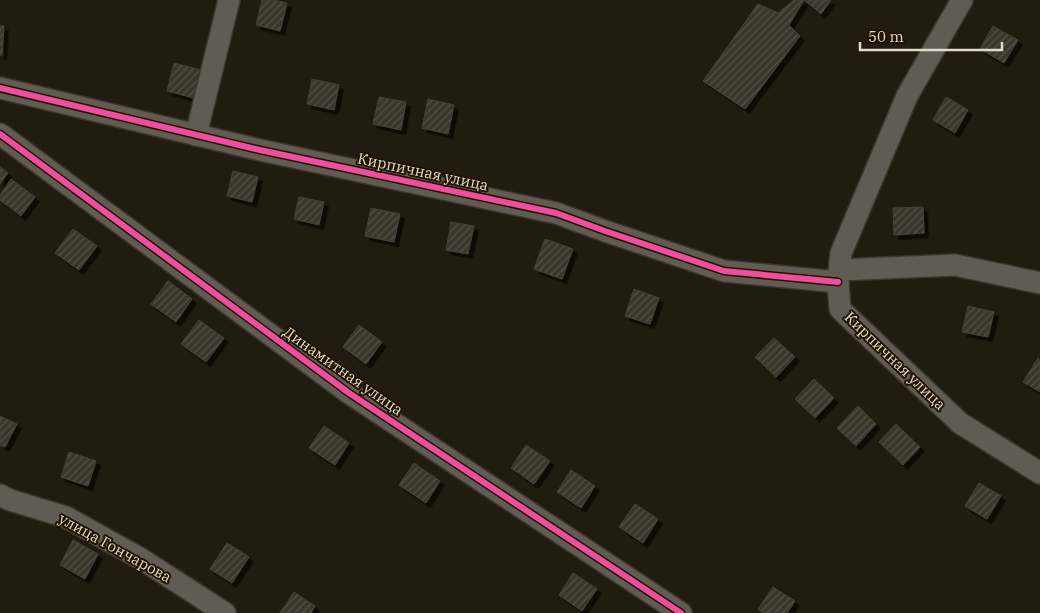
<svg xmlns="http://www.w3.org/2000/svg" width="1040" height="613" font-family="'IBM Plex Serif',serif">
<style>
.building{fill:url(#building-hatch);stroke:#464237;filter:url(#shadow)}
.lines{fill:none;stroke-linecap:round;stroke-linejoin:round}
.minor-casing{stroke:#3b352d;stroke-width:24}
.minor{stroke:#615c53;stroke-width:21}
.cycleway-casing{stroke:#201401;stroke-width:9}
.cycleway{stroke:#ef4d9e;stroke-width:6}
.labels{text-anchor:middle;stroke-width:4;stroke-linejoin:round;paint-order:stroke}
.street-label{font-size:15px;fill:#e2dacc;stroke:#201401}
</style>
<defs>
<pattern id="building-hatch" width="6" height="6" patternUnits="userSpaceOnUse" patternTransform="scale(1.25)"><rect width="6" height="6" fill="#3a352b"/><path d="M-1 1l2-2M0 6l6-6M5 7l2-2" fill="none" stroke="#565249"/></pattern>
<filter id="shadow"><feDropShadow dx="4.5" dy="4.5" stdDeviation="0" flood-color="#0009"/></filter>
</defs>
<rect width="100%" height="100%" fill="#221b0f"/>
<g class="building">
<path d="M 262,0 L 274,0 L 287,3 L 280,31 L 256,25 Z"/>
<path d="M 794,0 L 831,0 L 821,14 L 804,0 L 789,25 L 800,36 L 745,109 L 703,81 L 758,4 L 778,13 Z"/>
<path d="M 0,26 L 4,26 L 2,55 L 0,55 Z"/>
<path d="M 993,26 L 1018,40 L 1004,63 L 980,49 Z"/>
<path d="M 174,63 L 201,70 L 194,98 L 167,91 Z"/>
<path d="M 312,79 L 339,85 L 334,110 L 307,104 Z"/>
<path d="M 379,97 L 406,102 L 401,130 L 373,124 Z"/>
<path d="M 946,97 L 968,110 L 955,133 L 933,120 Z"/>
<path d="M 428,99 L 454,105 L 448,134 L 422,128 Z"/>
<path d="M 0,167 L 8,173 L 0,184 Z"/>
<path d="M 233,171 L 258,177 L 252,202 L 227,196 Z"/>
<path d="M 11,179 L 35,197 L 21,216 L 0,200 L 0,195 Z"/>
<path d="M 299,197 L 324,202 L 319,225 L 294,219 Z"/>
<path d="M 923,207 L 924,233 L 894,235 L 893,208 Z"/>
<path d="M 371,208 L 400,214 L 394,242 L 365,236 Z"/>
<path d="M 451,222 L 474,226 L 468,254 L 446,250 Z"/>
<path d="M 73,229 L 97,246 L 79,270 L 55,253 Z"/>
<path d="M 545,239 L 573,249 L 562,279 L 534,269 Z"/>
<path d="M 168,281 L 192,299 L 176,322 L 151,304 Z"/>
<path d="M 634,289 L 659,298 L 650,324 L 625,316 Z"/>
<path d="M 968,306 L 994,312 L 988,337 L 962,332 Z"/>
<path d="M 199,320 L 224,338 L 206,362 L 181,344 Z"/>
<path d="M 359,325 L 382,342 L 366,364 L 343,347 Z"/>
<path d="M 774,338 L 795,357 L 776,377 L 755,357 Z"/>
<path d="M 1038,358 L 1040,360 L 1040,392 L 1023,382 Z"/>
<path d="M 814,379 L 834,398 L 815,418 L 795,399 Z"/>
<path d="M 858,406 L 876,424 L 856,446 L 837,428 Z"/>
<path d="M 0,416 L 17,424 L 5,447 L 0,445 Z"/>
<path d="M 896,424 L 920,447 L 903,465 L 879,442 Z"/>
<path d="M 324,426 L 349,443 L 335,465 L 309,448 Z"/>
<path d="M 526,445 L 550,461 L 534,484 L 511,468 Z"/>
<path d="M 69,452 L 96,461 L 88,486 L 61,477 Z"/>
<path d="M 414,463 L 440,481 L 426,503 L 399,485 Z"/>
<path d="M 571,470 L 595,486 L 581,508 L 557,492 Z"/>
<path d="M 979,483 L 1001,496 L 987,519 L 965,506 Z"/>
<path d="M 635,504 L 658,519 L 643,543 L 619,527 Z"/>
<path d="M 73,540 L 98,554 L 85,579 L 60,565 Z"/>
<path d="M 227,543 L 249,557 L 232,583 L 210,569 Z"/>
<path d="M 573,573 L 597,589 L 582,611 L 559,595 Z"/>
<path d="M 773,587 L 795,601 L 787,613 L 763,613 L 758,609 Z"/>
<path d="M 294,592 L 315,606 L 311,613 L 280,613 Z"/>
</g>
<g class="lines">
<defs>
<g id="minor">
<path d="M 962,0 L 907,96 L 841,253 L 838,282 L 840,309 L 960,423 L 1040,473"/>
<path d="M 0,88 L 260,150 L 556,213 L 605,231 L 724,271 L 838,282"/>
<path d="M 0,134 L 349,393 L 681,613"/>
<path d="M 196,135 L 229,0"/>
<path d="M 839,270 L 955,265 L 1040,283"/>
<path d="M 0,495 L 10,500 L 66,517 L 143,560 L 225,613"/>
</g>
</defs>
<use href="#minor" class="minor-casing"/>
<use href="#minor" class="minor"/>
<defs>
<g id="cycleway">
<path d="M 0,88 L 260,150 L 556,213 L 605,231 L 724,271 L 838,282"/>
<path d="M 0,134 L 349,393 L 681,613"/>
</g>
</defs>
<use href="#cycleway" class="cycleway-casing"/>
<use href="#cycleway" class="cycleway"/>
</g>
<g class="labels">
<g class="street-label">
<text transform="translate(423 172) rotate(12)" y="5">Кирпичная улица</text>
<text transform="translate(895 361) rotate(44)" y="5">Кирпичная улица</text>
<text transform="translate(343 371) rotate(35)" y="5">Динамитная улица</text>
<text transform="translate(115 548) rotate(29)" y="5">улица Гончарова</text>
</g>
</g>
<path d="M860 42v8h142v-8" fill="none" stroke="#e2dacc" stroke-width="2.5"/>
<text x="868" y="42" font-size="15" fill="#e2dacc" stroke="#201401" stroke-width="4" paint-order="stroke">50 m</text>
</svg>
